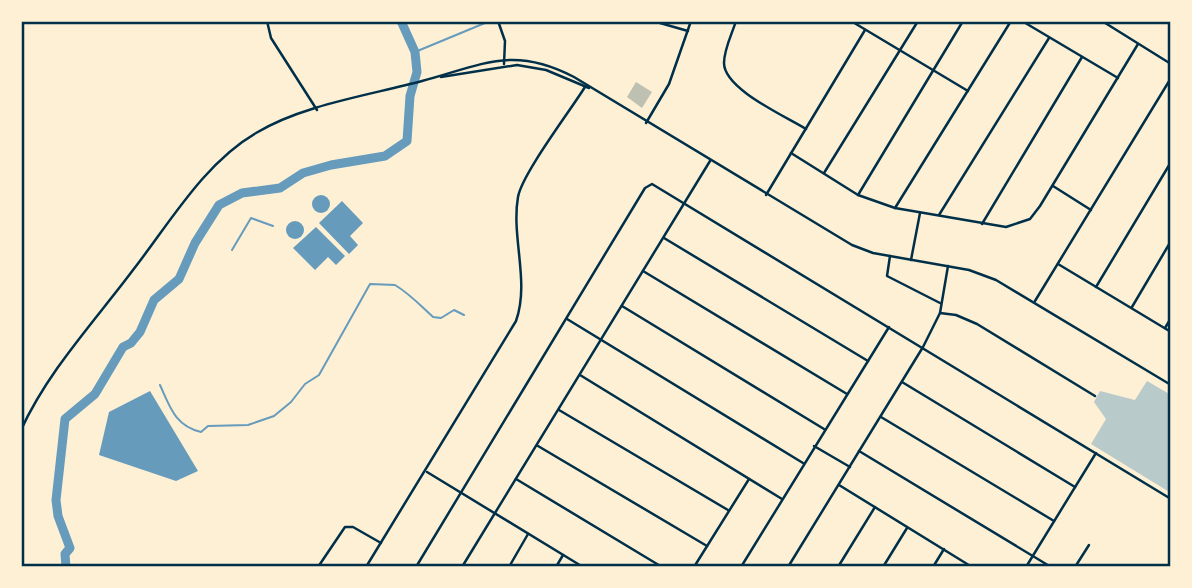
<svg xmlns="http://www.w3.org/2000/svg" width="1192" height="588" font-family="Karla,sans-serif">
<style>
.green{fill:#b9caca}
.water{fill:#669bbc}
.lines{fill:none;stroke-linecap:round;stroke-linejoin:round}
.stream{stroke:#669bbc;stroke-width:2}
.river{stroke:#669bbc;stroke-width:9}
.building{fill:#bec0b2}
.minor{stroke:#003049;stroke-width:2.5}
.tertiary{stroke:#003049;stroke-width:2.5}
.neatline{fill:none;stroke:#003049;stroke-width:2.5}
</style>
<rect width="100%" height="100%" fill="#fdf0d5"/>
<path class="green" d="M 1147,381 L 1171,395 L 1171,493 L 1091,444 L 1106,419 L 1094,402 L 1100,391 L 1135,400 Z"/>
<g class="water">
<circle cx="321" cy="204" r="9"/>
<path d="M 342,201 L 363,223 L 350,236 L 358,245 L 349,254 L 319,223 Z"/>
<circle cx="295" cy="230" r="9"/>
<path d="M 316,227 L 345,256 L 336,265 L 328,257 L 315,270 L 293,248 Z"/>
<path d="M 150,391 L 198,471 L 176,481 L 99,455 L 109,412 Z"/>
</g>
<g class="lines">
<g class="stream">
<path d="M 415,52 L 485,23"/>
<path d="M 232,250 L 251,218 L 273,226"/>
<path d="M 160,385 C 170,407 175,426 201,432 L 208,426 L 248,425 L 274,416 L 291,402 L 305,384 L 319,375 L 370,284 L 395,285 C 410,294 421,306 433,317 L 441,318 L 454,310 L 464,315"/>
</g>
<path class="river" d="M 66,567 L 65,554 L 70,548 L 58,516 L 56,500 L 65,419 L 95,394 L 123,347 L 131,343 L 140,332 L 154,300 L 179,279 L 195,243 L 219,205 L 242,193 L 280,188 L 303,173 L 331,165 L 385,156 L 407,141 L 410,96 L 417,72 L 415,52 L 401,21"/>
</g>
<path class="building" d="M 636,82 L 652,92 L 642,108 L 627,97 Z"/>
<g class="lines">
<g class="minor">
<path d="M 267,21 L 271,38 L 317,110"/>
<path d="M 653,21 L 688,31"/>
<path d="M 736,21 C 732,34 724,49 724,63 C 724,89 785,116 806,129"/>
<path d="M 851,21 L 968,91"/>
<path d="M 1022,21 L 1118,78"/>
<path d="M 1102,21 L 1171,64"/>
<path d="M 791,153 L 858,195 L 895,208 L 1006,227 L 1030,219 L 1040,206 L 1138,44"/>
<path d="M 824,173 L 918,21"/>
<path d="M 1053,186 L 1091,210"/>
<path d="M 766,195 L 865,30"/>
<path d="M 858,195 L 963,21"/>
<path d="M 895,208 L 1011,21"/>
<path d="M 939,215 L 1049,38"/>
<path d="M 982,224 L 1082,57"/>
<path d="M 664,238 L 868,361"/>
<path d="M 890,256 L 887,276 L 940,303"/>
<path d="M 911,260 L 920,213"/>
<path d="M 1058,264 L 1171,332"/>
<path d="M 643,271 L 847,394"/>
<path d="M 1096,287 L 1171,162"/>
<path d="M 622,306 L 824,429"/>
<path d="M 1132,307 L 1171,241"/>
<path d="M 940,313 L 956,315 L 977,324 L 1095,396"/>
<path d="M 567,319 L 803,463"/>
<path d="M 1165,328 L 1171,318"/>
<path d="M 580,375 L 782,499"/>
<path d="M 902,382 L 1075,487"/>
<path d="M 559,410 L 728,510"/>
<path d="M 881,417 L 1054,521"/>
<path d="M 538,446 L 707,546"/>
<path d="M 814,446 L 850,467"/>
<path d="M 859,451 L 1051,567"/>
<path d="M 427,472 L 583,567"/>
<path d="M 516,479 L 662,567"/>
<path d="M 839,485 L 972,567"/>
<path d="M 318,567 L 345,527 L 353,527 L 381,543"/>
<path d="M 366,567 L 516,321 C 530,282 511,237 518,197 C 522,174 570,111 585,87"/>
<path d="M 416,567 L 645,188 L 652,184 L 1171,499"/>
<path d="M 462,567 L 710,161"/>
<path d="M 509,567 L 528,534"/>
<path d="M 556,567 L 563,555"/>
<path d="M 694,567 L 749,479"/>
<path d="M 741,567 L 889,327"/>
<path d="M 788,567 L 923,347 L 940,313 L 948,266"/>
<path d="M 838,567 L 875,507"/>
<path d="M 883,567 L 907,528"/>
<path d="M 933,567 L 944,549"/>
<path d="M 1026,567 L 1096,453"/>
<path d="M 1075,567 L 1089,545"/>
</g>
<g class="tertiary">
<path d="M 498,21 L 505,41 L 504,64"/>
<path d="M 441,77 L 517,65 L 546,70 L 589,88"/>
<path d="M 646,123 L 669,84 L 691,21"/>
<path d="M 1035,301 L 1171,78"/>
<path d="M 21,430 C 48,371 94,322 133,270 C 169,224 204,163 256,133 C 302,105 370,95 422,81 C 482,65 513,45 574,77 L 852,245 L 873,253 L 969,270 L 996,280 L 1171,385"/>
</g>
</g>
<rect width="1192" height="588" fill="none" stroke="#fdf0d5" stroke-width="46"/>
<rect x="23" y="23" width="1146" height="542" class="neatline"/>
</svg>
